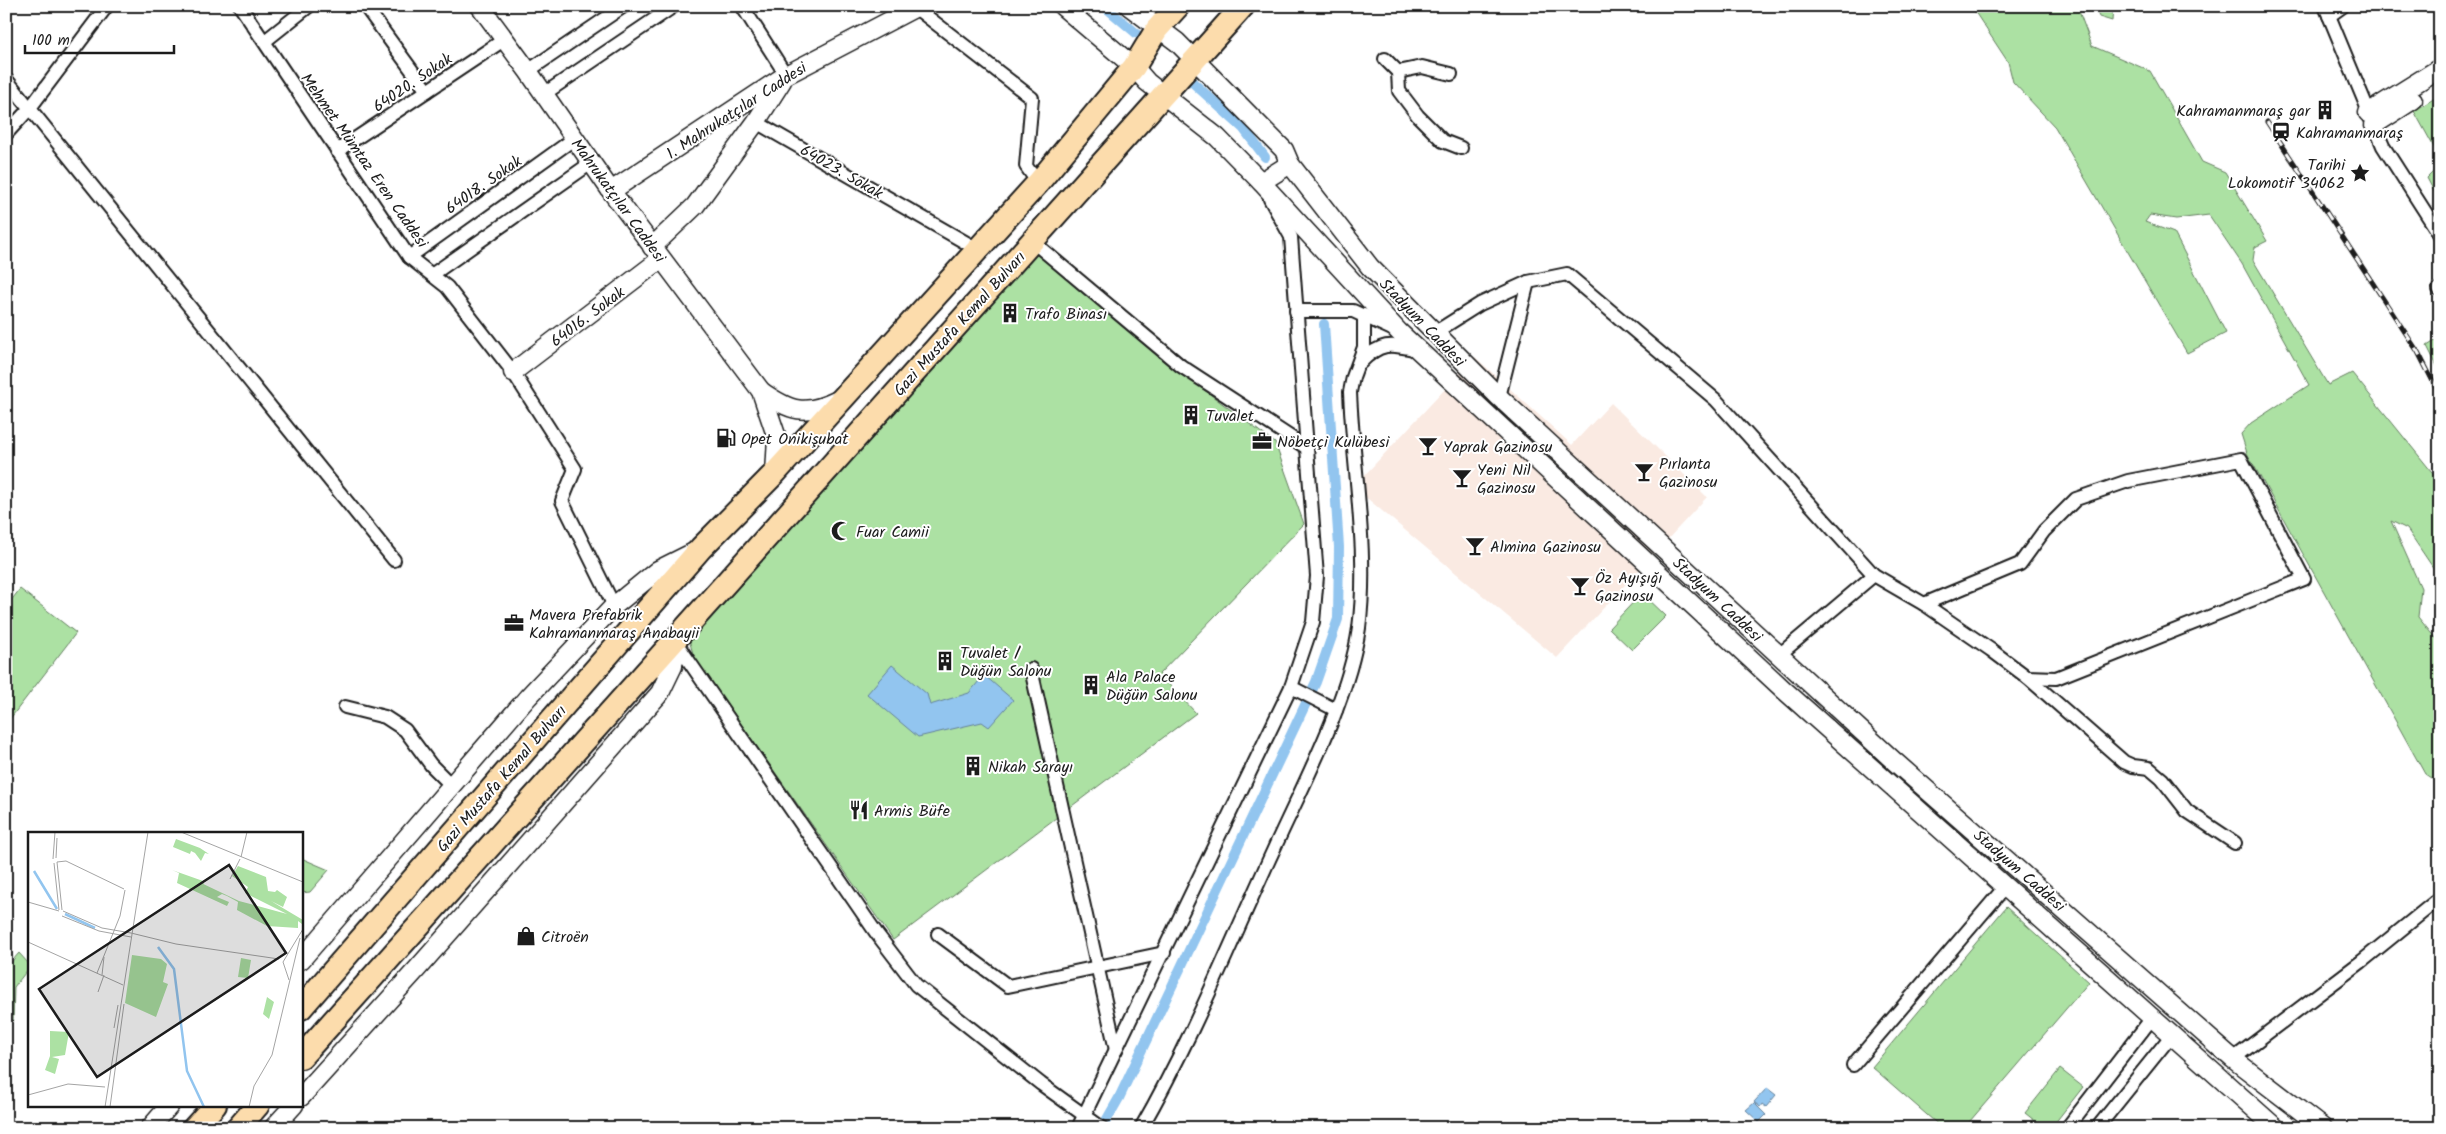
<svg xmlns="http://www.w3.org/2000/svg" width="2446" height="1134" font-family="Kalam,sans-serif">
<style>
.built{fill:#faeae2}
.green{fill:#ace1a3;stroke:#647e60}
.water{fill:#92c5ef;stroke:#63819b}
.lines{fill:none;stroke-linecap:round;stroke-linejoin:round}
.canal{stroke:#92c5ef;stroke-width:10}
.street-casing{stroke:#1c1c1c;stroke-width:16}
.secondary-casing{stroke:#1c1c1c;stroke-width:21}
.highway-casing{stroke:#1c1c1c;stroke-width:26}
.street{stroke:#fff;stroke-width:12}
.secondary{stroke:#fff;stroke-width:18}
.highway{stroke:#fcdcac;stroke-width:22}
.rail-casing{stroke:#1c1c1c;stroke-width:5}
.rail{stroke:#fff;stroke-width:3;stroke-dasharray:9;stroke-linecap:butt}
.labels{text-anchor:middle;stroke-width:4;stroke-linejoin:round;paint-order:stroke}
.street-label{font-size:16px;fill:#1c1c1c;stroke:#fff}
.poi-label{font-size:16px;fill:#1c1c1c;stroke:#fff;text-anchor:start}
.inset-river{fill:none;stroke:#92c5ef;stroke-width:2.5}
.inset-road{fill:none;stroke:#a4a4a4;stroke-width:1}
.view{fill:#1c1c1c;fill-opacity:0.15;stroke:#1c1c1c;stroke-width:2.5}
.inset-edge{fill:none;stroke:#1c1c1c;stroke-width:2.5}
</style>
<rect width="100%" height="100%" fill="#fff"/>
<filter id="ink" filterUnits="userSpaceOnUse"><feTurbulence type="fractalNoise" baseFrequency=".02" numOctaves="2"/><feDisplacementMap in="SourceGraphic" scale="10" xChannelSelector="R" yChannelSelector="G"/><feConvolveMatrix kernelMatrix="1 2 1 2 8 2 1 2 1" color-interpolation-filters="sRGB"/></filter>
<g filter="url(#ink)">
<path class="built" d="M 1475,357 L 1572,445 L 1611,403 L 1707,497 L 1557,658 L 1362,494 L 1360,480 Z"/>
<g class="green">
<path d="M 1971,6 L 2077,6 L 2092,46 L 2150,71 L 2202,162 L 2225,172 L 2267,241 L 2255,247 L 2253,260 L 2328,385 L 2352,373 L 2440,482 L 2440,578 L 2407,529 L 2391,521 L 2421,588 L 2418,617 L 2440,644 L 2440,784 L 2425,774 L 2247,453 L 2241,434 L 2251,423 L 2309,385 L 2242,264 L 2209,215 L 2176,219 L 2150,215 L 2145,222 L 2174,233 L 2226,333 L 2187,353 L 2055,127 L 2013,82 L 2008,62 Z"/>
<path d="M 2094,6 L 2113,6 L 2112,21 L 2099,17 Z"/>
<path d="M 2440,95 L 2440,158 L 2414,111 Z"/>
<path d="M 2440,165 L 2440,203 L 2427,178 Z"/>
<path d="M 1032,241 L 1179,371 L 1275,443 L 1304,524 L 1159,674 L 1196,713 L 893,940 L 694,657 L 687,633 Z"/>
<path d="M 2440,338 L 2440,372 L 2427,346 Z"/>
<path d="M 20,589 L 76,633 L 6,724 L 6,607 Z"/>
<path d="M 1642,593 L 1666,616 L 1632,650 L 1609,628 Z"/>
<path d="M 301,858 L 329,870 L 310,892 L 301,893 Z"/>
<path d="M 2006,907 L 2089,982 L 1964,1128 L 1942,1128 L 1872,1067 Z"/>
<path d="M 19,953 L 29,964 L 29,968 L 14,987 L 13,1021 L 6,1014 L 6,968 Z"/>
<path d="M 2060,1069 L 2083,1087 L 2051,1128 L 2044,1128 L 2025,1113 Z"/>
</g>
<g class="water">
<path d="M 892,665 L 927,694 L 930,705 L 969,693 L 984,675 L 1013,700 L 989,727 L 982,722 L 918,737 L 867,694 Z"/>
<path d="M 1767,1088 L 1776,1095 L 1766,1107 L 1762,1104 L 1760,1107 L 1754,1102 Z"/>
<path d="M 1754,1103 L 1766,1115 L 1759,1122 L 1746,1110 Z"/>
</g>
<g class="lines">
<g class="canal">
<path d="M 1104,6 L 1136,33"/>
<path d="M 1190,80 L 1243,128 L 1265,157"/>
<path d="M 1102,1128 L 1119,1098 L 1316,682 L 1338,619 L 1339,547 L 1324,324"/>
</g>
<defs>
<g id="street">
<path d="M 240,6 L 409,257 L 447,287 L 513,372 L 575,469 L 562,501 L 614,606"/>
<path d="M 365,6 L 427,91"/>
<path d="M 742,6 L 786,75"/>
<path d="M 2325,6 L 2383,146 L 2440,235"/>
<path d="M 916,8 L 1032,98 L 1026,166 L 1038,183"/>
<path d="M 2329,16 L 2343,6"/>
<path d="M 265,41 L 309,6"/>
<path d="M 1385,59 L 1398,72 L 1399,91 L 1418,116 L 1443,141 L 1461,148"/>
<path d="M 528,71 L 624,6"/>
<path d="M 1398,72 L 1422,67 L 1451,74"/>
<path d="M 6,79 L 394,560"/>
<path d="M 544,94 L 674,6"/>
<path d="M 756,122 L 977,249"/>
<path d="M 6,134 L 30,108 L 107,6"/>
<path d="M 337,151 L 505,39"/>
<path d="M 1270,199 L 1291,237 L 1307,448"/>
<path d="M 1032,241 L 1181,366 L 1307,448 L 1317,576 L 1313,622 L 1291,687 L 1078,1128"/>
<path d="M 409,257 L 575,138"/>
<path d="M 433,274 L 591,163"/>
<path d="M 2439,289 L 2440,289"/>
<path d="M 1296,311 L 1353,311 L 1392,329"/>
<path d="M 1434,333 L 1480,304 L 1528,282 L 1567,274 L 1716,400 L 1874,575 L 1924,604 L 1991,650 L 2027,677 L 2124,762 L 2133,766 L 2149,768 L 2162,779 L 2187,811 L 2235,843"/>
<path d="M 1360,363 C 1381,341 1391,344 1418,350"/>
<path d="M 1499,397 L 1528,282"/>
<path d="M 1924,604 L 2020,564 L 2044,531 L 2076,499 L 2128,481 L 2241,459 L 2304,579 L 2056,678 L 2027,677"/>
<path d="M 675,641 L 877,934 L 916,985 L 1041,1084 L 1102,1128"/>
<path d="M 1779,655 L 1874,575"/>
<path d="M 1031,669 L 1116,1050"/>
<path d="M 1291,687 L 1336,710"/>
<path d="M 345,707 L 385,717 L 405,730 L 431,765 L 452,786"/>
<path d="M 938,934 L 1008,986 L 1164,953"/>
<path d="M 2233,1059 L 2361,962 L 2440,898"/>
<path d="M 1853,1065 L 2005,887"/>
<path d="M 1141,1128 C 1192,1039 1230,944 1273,851 C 1303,785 1349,699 1359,628 C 1369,553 1353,467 1350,392 L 1353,377 L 1364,347 L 1364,315"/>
<path d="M 2067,1128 L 2152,1018"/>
<path d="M 2097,1128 L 2171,1036"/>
</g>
<g id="secondary">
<path d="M 480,6 L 528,71 L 611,191 L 761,391 L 777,438 L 775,473"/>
<path d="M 1062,6 L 1134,67 L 1147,82 L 1217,137 L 1261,182 L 1399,332 L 1784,690 L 2276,1128"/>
<path d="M 1129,6 L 1177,42 L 1284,150 L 1290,164 L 1370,267 L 1499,397 L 1894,761 L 2233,1059 L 2323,1128"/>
<path d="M 2368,113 L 2440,68"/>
<path d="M 2374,125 L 2413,100"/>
<path d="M 1261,182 L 1290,164"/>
<path d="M 611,191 L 786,75 L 918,6"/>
<path d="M 652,247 L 695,206 L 756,122 L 782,81"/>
<path d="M 513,372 L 661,259"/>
<path d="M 761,391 C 791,412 805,416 838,400"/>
<path d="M 301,960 L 528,697 L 614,606 L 658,570 L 694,552"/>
<path d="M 301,1097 L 417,969 L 660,693 L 673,666 L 675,641"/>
<path d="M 150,1128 L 170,1105"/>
<path d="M 273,1128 L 294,1105"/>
</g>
<g id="highway">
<path d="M 301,1008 L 701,548 L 775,473 L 1038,183 L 1134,67 L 1157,29 L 1178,6"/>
<path d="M 301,1057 L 1243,6"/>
<path d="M 194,1128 L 215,1105"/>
<path d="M 238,1128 L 258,1105"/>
</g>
</defs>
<use href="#street" class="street-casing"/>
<use href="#secondary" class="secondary-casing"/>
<use href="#highway" class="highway-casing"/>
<use href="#street" class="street"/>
<use href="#secondary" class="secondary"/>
<use href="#highway" class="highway"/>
<defs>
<path id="rail" d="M 2267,122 L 2418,352 L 2440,395"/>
</defs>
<use href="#rail" class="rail-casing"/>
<use href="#rail" class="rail"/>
</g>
</g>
<defs>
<symbol id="building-bare" viewBox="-9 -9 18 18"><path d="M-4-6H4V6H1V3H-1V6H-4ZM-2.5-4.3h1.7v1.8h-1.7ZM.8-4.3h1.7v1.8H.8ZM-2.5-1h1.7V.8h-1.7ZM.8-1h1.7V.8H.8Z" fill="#1c1c1c" stroke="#fff" stroke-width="2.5" paint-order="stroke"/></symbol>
<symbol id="station-bare" viewBox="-9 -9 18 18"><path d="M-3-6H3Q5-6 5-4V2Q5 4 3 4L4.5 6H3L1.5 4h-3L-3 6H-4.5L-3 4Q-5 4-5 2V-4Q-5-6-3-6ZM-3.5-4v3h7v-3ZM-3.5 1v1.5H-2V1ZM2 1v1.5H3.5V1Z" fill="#1c1c1c" stroke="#fff" stroke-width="2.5" paint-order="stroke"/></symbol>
<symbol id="sight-bare" viewBox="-9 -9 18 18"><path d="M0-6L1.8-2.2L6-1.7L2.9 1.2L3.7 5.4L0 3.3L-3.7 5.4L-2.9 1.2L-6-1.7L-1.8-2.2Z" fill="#1c1c1c" stroke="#fff" stroke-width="2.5" paint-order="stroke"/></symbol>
<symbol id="fuel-bare" viewBox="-9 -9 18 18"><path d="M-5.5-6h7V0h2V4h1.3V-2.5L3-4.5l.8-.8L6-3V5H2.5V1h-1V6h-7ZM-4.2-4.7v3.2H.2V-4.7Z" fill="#1c1c1c" stroke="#fff" stroke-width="2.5" paint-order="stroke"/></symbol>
<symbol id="office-bare" viewBox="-9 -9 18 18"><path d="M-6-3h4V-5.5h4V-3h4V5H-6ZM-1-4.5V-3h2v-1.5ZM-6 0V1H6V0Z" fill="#1c1c1c" stroke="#fff" stroke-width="2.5" paint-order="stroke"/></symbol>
<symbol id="bar-bare" viewBox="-9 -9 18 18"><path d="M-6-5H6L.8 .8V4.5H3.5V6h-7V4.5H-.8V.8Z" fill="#1c1c1c" stroke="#fff" stroke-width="2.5" paint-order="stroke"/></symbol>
<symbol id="mosque-bare" viewBox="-9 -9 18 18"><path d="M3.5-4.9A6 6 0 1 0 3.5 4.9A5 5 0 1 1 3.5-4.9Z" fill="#1c1c1c" stroke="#fff" stroke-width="2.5" paint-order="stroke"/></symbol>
<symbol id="restaurant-bare" viewBox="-9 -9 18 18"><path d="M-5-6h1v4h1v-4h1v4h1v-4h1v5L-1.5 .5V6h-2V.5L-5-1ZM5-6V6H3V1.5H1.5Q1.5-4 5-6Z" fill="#1c1c1c" stroke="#fff" stroke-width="2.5" paint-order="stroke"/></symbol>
<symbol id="shop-bare" viewBox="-9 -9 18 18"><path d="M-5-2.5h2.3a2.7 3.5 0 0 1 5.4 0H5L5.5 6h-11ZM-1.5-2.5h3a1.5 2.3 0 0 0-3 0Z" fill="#1c1c1c" stroke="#fff" stroke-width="2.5" paint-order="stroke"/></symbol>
</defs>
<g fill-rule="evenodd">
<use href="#building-bare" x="2311" y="96" width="28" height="28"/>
<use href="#station-bare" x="2267" y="118" width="28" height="28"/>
<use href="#sight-bare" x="2346" y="159" width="28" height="28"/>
<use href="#building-bare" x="996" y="299" width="28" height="28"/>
<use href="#building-bare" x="1177" y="401" width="28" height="28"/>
<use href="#fuel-bare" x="712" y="424" width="28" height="28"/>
<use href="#office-bare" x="1248" y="427" width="28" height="28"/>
<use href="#bar-bare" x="1414" y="432" width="28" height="28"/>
<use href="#bar-bare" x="1630" y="458" width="28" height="28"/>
<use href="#bar-bare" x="1448" y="464" width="28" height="28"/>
<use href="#mosque-bare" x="827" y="517" width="28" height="28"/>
<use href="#bar-bare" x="1461" y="532" width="28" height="28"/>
<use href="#bar-bare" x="1566" y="572" width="28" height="28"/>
<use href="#office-bare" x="500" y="609" width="28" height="28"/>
<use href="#building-bare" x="931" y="647" width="28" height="28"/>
<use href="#building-bare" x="1077" y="671" width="28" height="28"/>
<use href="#building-bare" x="959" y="752" width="28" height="28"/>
<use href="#restaurant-bare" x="845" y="796" width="28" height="28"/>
<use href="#shop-bare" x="512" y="922" width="28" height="28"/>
</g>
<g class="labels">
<g class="street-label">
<text transform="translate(412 82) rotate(-34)" y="6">64020. Sokak</text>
<text transform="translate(736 110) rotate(-33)" y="6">1. Mahrukatçılar Caddesi</text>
<text transform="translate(365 160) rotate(55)" y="6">Mehmet Mümtaz Eren Caddesi</text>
<text transform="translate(842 171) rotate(30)" y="6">64023. Sokak</text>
<text transform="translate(483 184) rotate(-35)" y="6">64018. Sokak</text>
<text transform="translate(619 200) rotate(54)" y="6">Mahrukatçılar Caddesi</text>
<text transform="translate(587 316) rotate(-37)" y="6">64016. Sokak</text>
<text transform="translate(1423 322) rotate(46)" y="6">Stadyum Caddesi</text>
<text transform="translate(959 323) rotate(-48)" y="6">Gazi Mustafa Kemal Bulvarı</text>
<text transform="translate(1718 599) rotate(43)" y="6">Stadyum Caddesi</text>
<text transform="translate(501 778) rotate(-49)" y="6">Gazi Mustafa Kemal Bulvarı</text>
<text transform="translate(2020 870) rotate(41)" y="6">Stadyum Caddesi</text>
</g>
<g class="poi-label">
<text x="2310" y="116" text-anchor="end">Kahramanmaraş gar</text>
<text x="2296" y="138">Kahramanmaraş</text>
<text x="2345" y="170" text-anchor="end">Tarihi<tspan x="2345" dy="18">Lokomotif 34062</tspan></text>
<text x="1025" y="319">Trafo Binası</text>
<text x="1206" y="421">Tuvalet</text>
<text x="741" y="444">Opet Onikişubat</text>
<text x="1277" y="447">Nöbetçi Kulübesi</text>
<text x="1443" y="452">Yaprak Gazinosu</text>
<text x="1659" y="469">Pırlanta<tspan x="1659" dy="18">Gazinosu</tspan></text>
<text x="1477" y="475">Yeni Nil<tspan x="1477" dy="18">Gazinosu</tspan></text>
<text x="856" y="537">Fuar Camii</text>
<text x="1490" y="552">Almina Gazinosu</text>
<text x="1595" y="583">Öz Ayışığı<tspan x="1595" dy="18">Gazinosu</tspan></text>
<text x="529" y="620">Mavera Prefabrik<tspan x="529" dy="18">Kahramanmaraş Anabayii</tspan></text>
<text x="960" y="658">Tuvalet /<tspan x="960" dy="18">Düğün Salonu</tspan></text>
<text x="1106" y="682">Ala Palace<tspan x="1106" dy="18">Düğün Salonu</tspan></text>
<text x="988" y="772">Nikah Sarayı</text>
<text x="874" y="816">Armis Büfe</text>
<text x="541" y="942">Citroën</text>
</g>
</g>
<g transform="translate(28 832)">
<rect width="275" height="275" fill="#fff"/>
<path d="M 148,7 L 172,16 L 181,22 L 177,21 L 173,29 L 167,21 L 163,19 L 162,22 L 145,15 ZM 210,34 L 238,45 L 240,59 L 247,60 L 249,58 L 259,65 L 255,75 L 243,69 L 275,88 L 274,92 L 270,89 L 270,96 L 239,94 L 209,78 L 210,70 L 199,64 L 194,62 L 189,65 L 201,70 L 199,74 L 149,51 L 151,41 L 144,38 L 175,49 L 176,52 L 169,49 L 211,69 L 259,82 L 217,61 L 220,55 L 204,44 ZM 104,123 L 133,127 L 139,132 L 135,150 L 140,152 L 128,185 L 97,171 ZM 213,126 L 223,128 L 220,146 L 210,145 ZM 239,165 L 246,170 L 241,187 L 235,182 ZM 22,199 L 41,200 L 37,223 L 24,225 L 31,227 L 27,242 L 17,238 L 22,224 Z" fill="#ace1a3"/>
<path class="inset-river" d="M 6,39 L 29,77M 37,82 L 67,96M 130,115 L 146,137 L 159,239 L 176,275"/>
<path class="inset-road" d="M 153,0 L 275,50M 213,25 L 219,0M 28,26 L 29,6M 25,27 L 27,0M 26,31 L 31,78M 202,47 L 212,27M 0,70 L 31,79M 34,78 L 29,30 L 38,29 L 96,57M 35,79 L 74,96 L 103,101M 34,84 L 71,99 L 103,105M 103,101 L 148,112 L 251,127M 0,110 L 95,153M 69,141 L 92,84 L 97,58M 74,143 L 76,125M 261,148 L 255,130 L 275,97M 70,160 L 76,143M 86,196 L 90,173M 0,263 L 40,252 L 77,255M 77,275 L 120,0M 82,275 L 96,172M 221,275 L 226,254 L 244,223 L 272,106"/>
<path class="view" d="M 201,33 L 258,121 L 69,245 L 11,157 Z"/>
<rect width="275" height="275" class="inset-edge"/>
</g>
<rect width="2446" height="1134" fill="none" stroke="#fff" stroke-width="25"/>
<rect x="12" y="12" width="2421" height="1109" fill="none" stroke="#1c1c1c" stroke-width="2" filter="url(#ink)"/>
<path d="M25 45v8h149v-8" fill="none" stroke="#1c1c1c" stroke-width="2.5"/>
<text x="32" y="45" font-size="15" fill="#1c1c1c" stroke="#ffffff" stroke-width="4" paint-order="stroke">100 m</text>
</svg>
